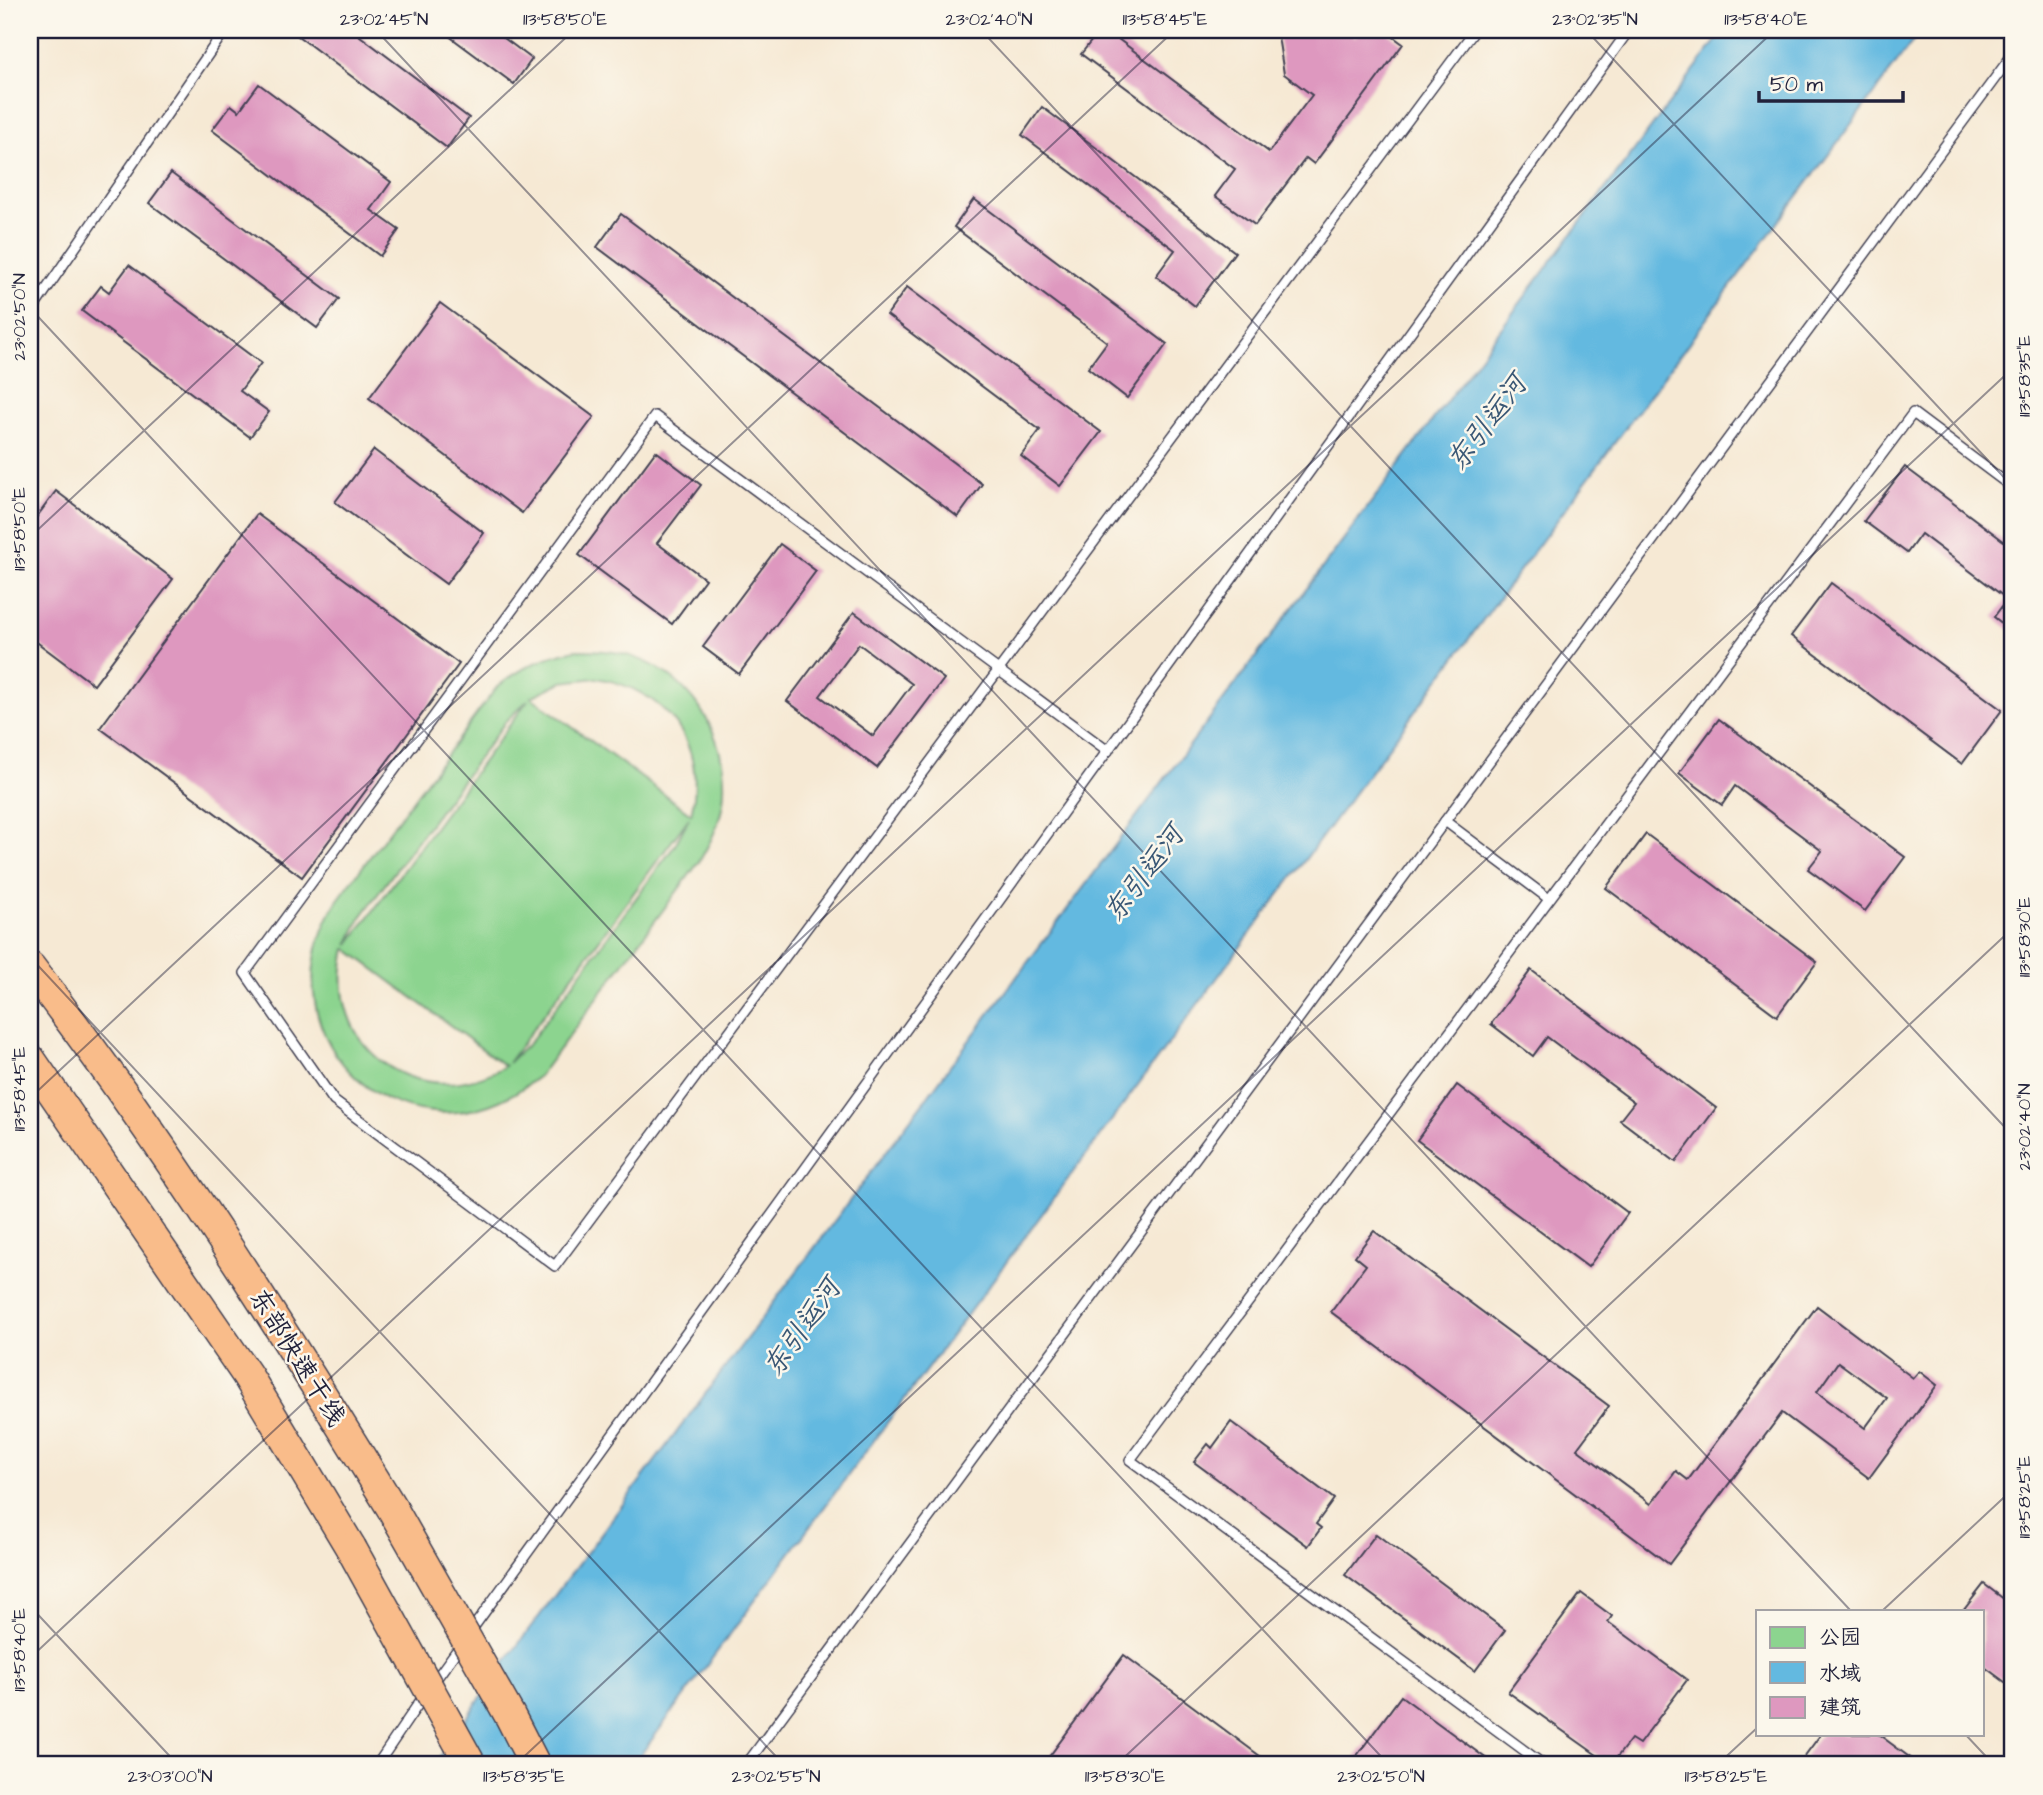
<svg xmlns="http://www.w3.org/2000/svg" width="2043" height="1795" font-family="'Architects Daughter','LXGW WenKai TC',sans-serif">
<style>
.green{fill:#8cd48f;stroke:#577b65;stroke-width:2;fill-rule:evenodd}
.water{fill:#63b9e0;stroke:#426e8e;stroke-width:2}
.building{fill:#de98bf;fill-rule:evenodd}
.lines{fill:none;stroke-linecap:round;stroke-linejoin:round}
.service-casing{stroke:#424052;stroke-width:12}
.trunk-casing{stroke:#424052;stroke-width:33}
.service{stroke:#fff;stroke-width:9}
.trunk{stroke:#f9bc8a;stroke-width:30}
.trunk-bridge-casing{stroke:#424052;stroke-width:33;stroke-linecap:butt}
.trunk-bridge{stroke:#f9bc8a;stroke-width:30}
.ticks{fill:none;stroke:#22223b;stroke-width:2;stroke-opacity:0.45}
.labels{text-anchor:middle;stroke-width:5;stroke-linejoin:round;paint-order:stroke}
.street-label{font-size:26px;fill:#22223b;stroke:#fbf7ec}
.water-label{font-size:28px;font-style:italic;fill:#395775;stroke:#fbf7ec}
.neatline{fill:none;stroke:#22223b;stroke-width:2.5}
.ticks-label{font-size:18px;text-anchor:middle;fill:#22223b}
</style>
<rect width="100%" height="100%" fill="#fbf7ec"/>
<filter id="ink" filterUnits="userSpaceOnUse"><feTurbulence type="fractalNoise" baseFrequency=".0143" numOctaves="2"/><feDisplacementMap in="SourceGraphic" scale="14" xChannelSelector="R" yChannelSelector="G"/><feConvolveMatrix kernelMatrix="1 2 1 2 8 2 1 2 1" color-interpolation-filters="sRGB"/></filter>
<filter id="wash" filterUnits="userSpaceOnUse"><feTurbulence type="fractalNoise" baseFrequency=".00686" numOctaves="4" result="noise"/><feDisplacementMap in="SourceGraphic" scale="28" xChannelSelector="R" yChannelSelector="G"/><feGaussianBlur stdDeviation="1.57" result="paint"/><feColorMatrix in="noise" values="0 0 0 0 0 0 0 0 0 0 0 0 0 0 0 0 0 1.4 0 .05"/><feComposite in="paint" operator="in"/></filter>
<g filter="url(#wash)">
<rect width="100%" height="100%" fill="#f6e9d4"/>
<path class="green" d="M 576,650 C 590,650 605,650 619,653 C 686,667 732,735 723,802 C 720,824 710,843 699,862 L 539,1076 C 413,1181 252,1041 337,901 L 497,687 C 522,667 545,656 576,650 ZM 596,678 C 666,689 708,744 691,814 L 531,697 L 562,682 ZM 528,700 L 348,945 L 361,917 L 506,721 ZM 689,818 L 675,845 L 530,1042 L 508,1063 ZM 346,949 L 347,949 L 505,1066 C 418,1116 323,1048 346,949 Z"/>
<path class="water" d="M 1724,30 L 1921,30 L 633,1765 L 434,1765 L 511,1654 Z"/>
<g id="blocks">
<g class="building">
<path d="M 290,30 L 352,30 L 469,118 L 447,148 Z"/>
<path d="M 441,30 L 510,30 L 504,38 L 532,59 L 514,84 Z"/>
<path d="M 1100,30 L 1106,30 L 1269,152 L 1312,95 L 1284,74 L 1277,30 L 1346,30 L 1355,37 L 1360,30 L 1384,30 L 1403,44 L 1314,164 L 1306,158 L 1255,225 L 1215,196 L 1235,169 L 1081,54 Z"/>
<path d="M 259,84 L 391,182 L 371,210 L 399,230 L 380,256 L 212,130 L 231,105 L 239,111 Z"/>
<path d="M 1042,107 L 1235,252 L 1195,306 L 1156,276 L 1175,250 L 1022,135 Z"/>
<path d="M 171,173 L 339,299 L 317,328 L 149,203 Z"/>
<path d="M 974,199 L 1167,344 L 1127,398 L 1088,368 L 1107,342 L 954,227 Z"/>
<path d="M 621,214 L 982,484 L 958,517 L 597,247 Z"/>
<path d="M 129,265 L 261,363 L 240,391 L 269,412 L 250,437 L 82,311 L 101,286 L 109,292 Z"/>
<path d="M 907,287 L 1101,432 L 1060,486 L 1021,456 L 1040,430 L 887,315 Z"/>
<path d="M 440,303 L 594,417 L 522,513 L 369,398 Z"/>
<path d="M 374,450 L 484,533 L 446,584 L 335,502 Z"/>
<path d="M 656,451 L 701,485 L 657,543 L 705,579 L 672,624 L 579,555 Z"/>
<path d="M 1905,467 L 2013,548 L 2013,632 L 1994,617 L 2007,599 L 1921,534 L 1907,553 L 1864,521 Z"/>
<path d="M 56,491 L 173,579 L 94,685 L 30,637 L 30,526 Z"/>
<path d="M 257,514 L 459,664 L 302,877 L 100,728 Z"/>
<path d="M 780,544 L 816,571 L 739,674 L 703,647 Z"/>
<path d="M 1831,583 L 2002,710 L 1962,764 L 1791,636 Z"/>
<path d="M 854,612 L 944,679 L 877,768 L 787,701 ZM 859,644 L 912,684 L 873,736 L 820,696 Z"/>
<path d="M 1719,719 L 1905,857 L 1865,911 L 1808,869 L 1822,851 L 1735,786 L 1722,805 L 1679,773 Z"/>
<path d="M 1646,834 L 1817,962 L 1777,1016 L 1606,888 Z"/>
<path d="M 1531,970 L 1716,1108 L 1676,1162 L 1620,1120 L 1634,1102 L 1547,1037 L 1533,1056 L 1491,1024 Z"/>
<path d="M 1457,1085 L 1628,1213 L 1588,1267 L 1417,1140 Z"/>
<path d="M 1374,1231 L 1609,1406 L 1577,1449 L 1651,1504 L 1676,1471 L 1688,1480 L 1817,1306 L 1913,1378 L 1919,1371 L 1937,1385 L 1869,1478 L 1782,1413 L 1669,1564 L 1331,1312 L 1366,1265 L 1355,1256 ZM 1838,1362 L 1887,1398 L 1865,1428 L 1817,1392 Z"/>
<path d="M 1231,1422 L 1334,1499 L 1316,1524 L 1321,1528 L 1308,1546 L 1194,1462 L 1208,1444 L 1212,1448 Z"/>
<path d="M 1376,1534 L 1505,1630 L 1475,1671 L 1345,1575 Z"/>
<path d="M 1984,1584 L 2013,1606 L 2013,1688 L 1982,1665 L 1982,1611 L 1963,1611 Z"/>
<path d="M 1581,1593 L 1612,1616 L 1608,1622 L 1687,1680 L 1639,1744 L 1631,1739 L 1611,1765 L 1508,1692 Z"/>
<path d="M 1124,1655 L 1272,1765 L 1043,1765 Z"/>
<path d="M 1401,1696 L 1495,1765 L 1350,1765 Z"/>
<path d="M 1821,1734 L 1878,1734 L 1920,1765 L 1815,1765 L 1804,1757 Z"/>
</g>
</g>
</g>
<g filter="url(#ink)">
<use href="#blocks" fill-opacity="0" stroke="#424052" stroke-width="2"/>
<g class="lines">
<defs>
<g id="service">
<path d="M 30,313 L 225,30"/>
<path d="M 1108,751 L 655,416 L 245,973 L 334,1101 L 555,1266 L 1475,30"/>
<path d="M 1445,821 L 1549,899"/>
<path d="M 377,1765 L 423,1697 L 1629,30"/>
<path d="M 746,1765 L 2013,54"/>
<path d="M 1544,1765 L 1130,1460 L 1913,413 L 2013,488"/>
</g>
<g id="trunk">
<path d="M 30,967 C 163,1140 279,1324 393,1510"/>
<path d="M 30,1059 L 247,1375 L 351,1548"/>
</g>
</defs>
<use href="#service" class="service-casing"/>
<use href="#trunk" class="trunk-casing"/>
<use href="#service" class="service"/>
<use href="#trunk" class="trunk"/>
<defs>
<g id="trunk-bridge">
<path d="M 393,1510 L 510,1716 L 535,1765"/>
<path d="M 351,1548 L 471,1765"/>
</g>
</defs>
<use href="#trunk-bridge" class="trunk-bridge-casing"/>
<use href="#trunk-bridge" class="trunk-bridge"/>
</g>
</g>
<path class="ticks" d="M 376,30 L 1851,1611M 981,30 L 2013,1136M 1586,30 L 2013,487M 30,308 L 1389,1765M 30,537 L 574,30M 30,957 L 784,1765M 30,1098 L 1175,30M 30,1606 L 178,1765M 1882,1611 L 2013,1489M 30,1658 L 1775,30M 1965,1734 L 1994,1765M 515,1765 L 2013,368M 1116,1765 L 2013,928M 1717,1765 L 1758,1727"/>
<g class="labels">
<g class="street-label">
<text transform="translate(298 1357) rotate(58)" y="9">东部快速干线</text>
</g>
<g class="water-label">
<text transform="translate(1486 422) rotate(-53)" y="10">东引运河</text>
<text transform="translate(1143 873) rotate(-53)" y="10">东引运河</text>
<text transform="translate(801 1327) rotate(-55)" y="10">东引运河</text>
</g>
</g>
<rect width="2043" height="1795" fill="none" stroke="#fbf7ec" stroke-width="77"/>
<rect x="1756" y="1610" width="228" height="126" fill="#fbf7ec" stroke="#a4a2a5" stroke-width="2"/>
<rect x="1770" y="1627" width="35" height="21" fill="#8cd48f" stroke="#a4a2a5" stroke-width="2"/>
<text x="1819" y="1644" font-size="21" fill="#22223b">公园</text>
<rect x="1770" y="1662" width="35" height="21" fill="#63b9e0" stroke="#a4a2a5" stroke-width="2"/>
<text x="1819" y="1680" font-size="21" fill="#22223b">水域</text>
<rect x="1770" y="1697" width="35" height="21" fill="#de98bf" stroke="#a4a2a5" stroke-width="2"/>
<text x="1819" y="1714" font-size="21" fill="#22223b">建筑</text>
<path d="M1759 91v10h144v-10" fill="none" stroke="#22223b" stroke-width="3.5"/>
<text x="1770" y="91" font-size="21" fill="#22223b" stroke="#fbf7ec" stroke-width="5" paint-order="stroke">50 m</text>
<rect x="38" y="38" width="1966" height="1718" class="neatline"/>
<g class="ticks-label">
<text x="384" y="25">23°02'45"N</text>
<text x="565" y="25">113°58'50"E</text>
<text x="989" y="25">23°02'40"N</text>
<text x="1165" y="25">113°58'45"E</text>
<text x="1595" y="25">23°02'35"N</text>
<text x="1766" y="25">113°58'40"E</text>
<text transform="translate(19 317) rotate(-90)" y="6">23°02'50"N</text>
<text transform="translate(2024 376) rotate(-90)" y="6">113°58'35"E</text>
<text transform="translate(19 529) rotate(-90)" y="6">113°58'50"E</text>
<text transform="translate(2024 937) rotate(-90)" y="6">113°58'30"E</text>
<text transform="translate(19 1089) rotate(-90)" y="6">113°58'45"E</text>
<text transform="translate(2024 1127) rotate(-90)" y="6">23°02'40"N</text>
<text transform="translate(2024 1497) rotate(-90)" y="6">113°58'25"E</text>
<text transform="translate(19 1650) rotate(-90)" y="6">113°58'40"E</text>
<text x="170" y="1782">23°03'00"N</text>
<text x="524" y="1782">113°58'35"E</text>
<text x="776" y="1782">23°02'55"N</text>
<text x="1125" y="1782">113°58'30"E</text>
<text x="1381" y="1782">23°02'50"N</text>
<text x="1726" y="1782">113°58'25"E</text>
</g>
</svg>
